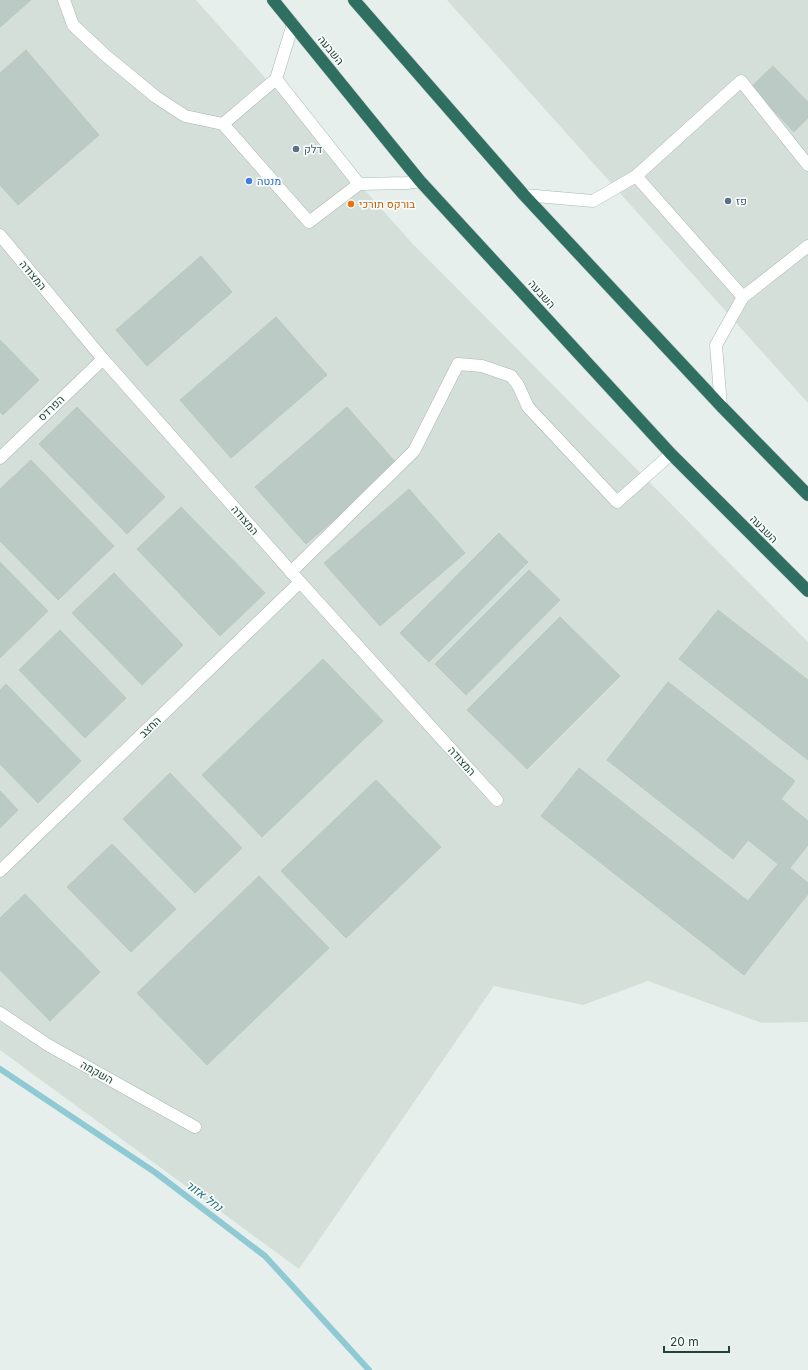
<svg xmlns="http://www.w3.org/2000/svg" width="808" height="1370" font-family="Inter,Heebo,sans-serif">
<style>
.built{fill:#d4dfda}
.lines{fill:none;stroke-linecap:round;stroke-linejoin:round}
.stream{stroke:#8ec9d4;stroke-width:6}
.building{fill:#bbcac4;stroke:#b8c9c2}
.minor-casing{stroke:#a8b8b2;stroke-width:13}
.highway-casing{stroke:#c2cac8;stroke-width:13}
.minor{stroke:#fff;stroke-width:12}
.highway{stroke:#2f6f62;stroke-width:12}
.service-dot{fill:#5c6f8a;stroke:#f7fbf9;stroke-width:1.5}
.shop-dot{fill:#3f7fe0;stroke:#f7fbf9;stroke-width:1.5}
.food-dot{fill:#e8710a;stroke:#f7fbf9;stroke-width:1.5}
.labels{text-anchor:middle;stroke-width:3.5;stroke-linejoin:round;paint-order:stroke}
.street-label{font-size:11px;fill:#24423a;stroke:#f7fbf9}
.service-label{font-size:11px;fill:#4e5e75;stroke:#f7fbf9;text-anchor:start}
.shop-label{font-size:11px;fill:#366cbe;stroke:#f7fbf9;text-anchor:start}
.food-label{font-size:11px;fill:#c56008;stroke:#f7fbf9;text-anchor:start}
.water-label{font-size:12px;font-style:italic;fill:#1c6f80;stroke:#f7fbf9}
</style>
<rect width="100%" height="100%" fill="#e6efeb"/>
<g class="built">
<path d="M 0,0 L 196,0 L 411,242 L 808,642 L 808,1022 L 762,1023 L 648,981 L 583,1005 L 494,986 L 299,1269 L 0,1050 Z"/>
<path d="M 447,0 L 808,0 L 808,403 Z"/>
</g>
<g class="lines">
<path class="stream" d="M 0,1069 L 156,1173 L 265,1256 L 369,1370"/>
</g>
<g class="building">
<path d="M 0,0 L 31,0 L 0,27 Z"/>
<path d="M 26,50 L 99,135 L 18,205 L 0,185 L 0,73 Z"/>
<path d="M 773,66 L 808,102 L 808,118 L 794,132 L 751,87 Z"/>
<path d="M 201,256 L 232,292 L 147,366 L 116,330 Z"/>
<path d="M 276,317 L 327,375 L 231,458 L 180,400 Z"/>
<path d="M 0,340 L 39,380 L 3,415 L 0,412 Z"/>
<path d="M 77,407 L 165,497 L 127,534 L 39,444 Z"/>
<path d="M 347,407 L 398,465 L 306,544 L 255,487 Z"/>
<path d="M 31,460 L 114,546 L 58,600 L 0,541 L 0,489 Z"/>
<path d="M 409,489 L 465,553 L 380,626 L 324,563 Z"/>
<path d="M 181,507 L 265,593 L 220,636 L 137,549 Z"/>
<path d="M 499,533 L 528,562 L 429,662 L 400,633 Z"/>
<path d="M 0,562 L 48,611 L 0,658 Z"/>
<path d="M 529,570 L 560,600 L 466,695 L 435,664 Z"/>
<path d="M 114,573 L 183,645 L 142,685 L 72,613 Z"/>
<path d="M 718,610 L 808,680 L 808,760 L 679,659 Z"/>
<path d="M 560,617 L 620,676 L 527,769 L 467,710 Z"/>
<path d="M 60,630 L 126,698 L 85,738 L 19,670 Z"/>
<path d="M 323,659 L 383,721 L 262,837 L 202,775 Z"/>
<path d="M 668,682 L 795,781 L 781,799 L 808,821 L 808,845 L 790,868 L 808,883 L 808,894 L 744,975 L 541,816 L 579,768 L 748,901 L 778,864 L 748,840 L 733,859 L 607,760 Z"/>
<path d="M 6,684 L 81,761 L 38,803 L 0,764 L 0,690 Z"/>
<path d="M 170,773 L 242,848 L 195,893 L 123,819 Z"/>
<path d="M 376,780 L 441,847 L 346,938 L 281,871 Z"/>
<path d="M 0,791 L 18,810 L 0,828 Z"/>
<path d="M 112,844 L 176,909 L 131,952 L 67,887 Z"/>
<path d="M 259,876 L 329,948 L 207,1065 L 137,993 Z"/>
<path d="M 25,894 L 100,972 L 50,1021 L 0,970 L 0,918 Z"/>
</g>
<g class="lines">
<defs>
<g id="minor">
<path d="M 64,0 L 73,25 L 105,55 L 156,97 L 185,116 L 223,124"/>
<path d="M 293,24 L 276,79 L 359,184 L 407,183 L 420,181"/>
<path d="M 276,79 L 223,124 L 309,222 L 359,184"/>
<path d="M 636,176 L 741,81 L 808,165"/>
<path d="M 524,195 L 593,201 L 636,176 L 743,297 L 716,345 L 721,406"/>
<path d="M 0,235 L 103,359 L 300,582 L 497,800"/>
<path d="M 743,297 L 808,246"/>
<path d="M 0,458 L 103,359"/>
<path d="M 291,572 L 414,451 L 458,364 L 482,366 L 511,376 L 518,385 L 528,407 L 617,502 L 671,454"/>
<path d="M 0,871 L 300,582"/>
<path d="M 0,1013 L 48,1045 L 195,1127"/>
</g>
<g id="highway">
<path d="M 273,0 L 420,181 L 671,454 L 808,591"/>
<path d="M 354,0 L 524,195 L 721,406 L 808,495"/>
</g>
</defs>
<use href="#minor" class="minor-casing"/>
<use href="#highway" class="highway-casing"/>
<use href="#minor" class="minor"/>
<use href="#highway" class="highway"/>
</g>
<g class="service-dot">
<circle cx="296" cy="149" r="4"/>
<circle cx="728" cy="201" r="4"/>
</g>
<circle class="shop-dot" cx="249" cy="181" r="4"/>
<circle class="food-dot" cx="351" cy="204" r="4"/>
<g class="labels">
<g class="street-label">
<text transform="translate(331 50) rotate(51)" y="4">השבעה</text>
<text transform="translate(33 275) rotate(50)" y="4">המצודה</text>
<text transform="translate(542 294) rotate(48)" y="4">השבעה</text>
<text transform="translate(51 408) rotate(-44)" y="4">הפרדס</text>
<text transform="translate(245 520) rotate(49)" y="4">המצודה</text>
<text transform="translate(764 529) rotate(45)" y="4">השבעה</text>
<text transform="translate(150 727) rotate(-44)" y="4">החצב</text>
<text transform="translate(462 761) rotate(48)" y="4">המצודה</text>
<text transform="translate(97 1072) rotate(29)" y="4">השקמה</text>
</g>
<g class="service-label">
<text x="304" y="153">דלק</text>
<text x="736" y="205">פז</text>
</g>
<g class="shop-label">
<text x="257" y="185">מנטה</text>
</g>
<g class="food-label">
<text x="359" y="208">בורקס תורכי</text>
</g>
<g class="water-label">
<text transform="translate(204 1196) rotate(37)" y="4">נחל אזור</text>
</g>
</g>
<path d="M664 1346v6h65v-6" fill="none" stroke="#24423a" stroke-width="2"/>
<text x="670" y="1346" font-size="12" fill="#24423a" stroke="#f7fbf9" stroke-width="3" paint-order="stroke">20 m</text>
</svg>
